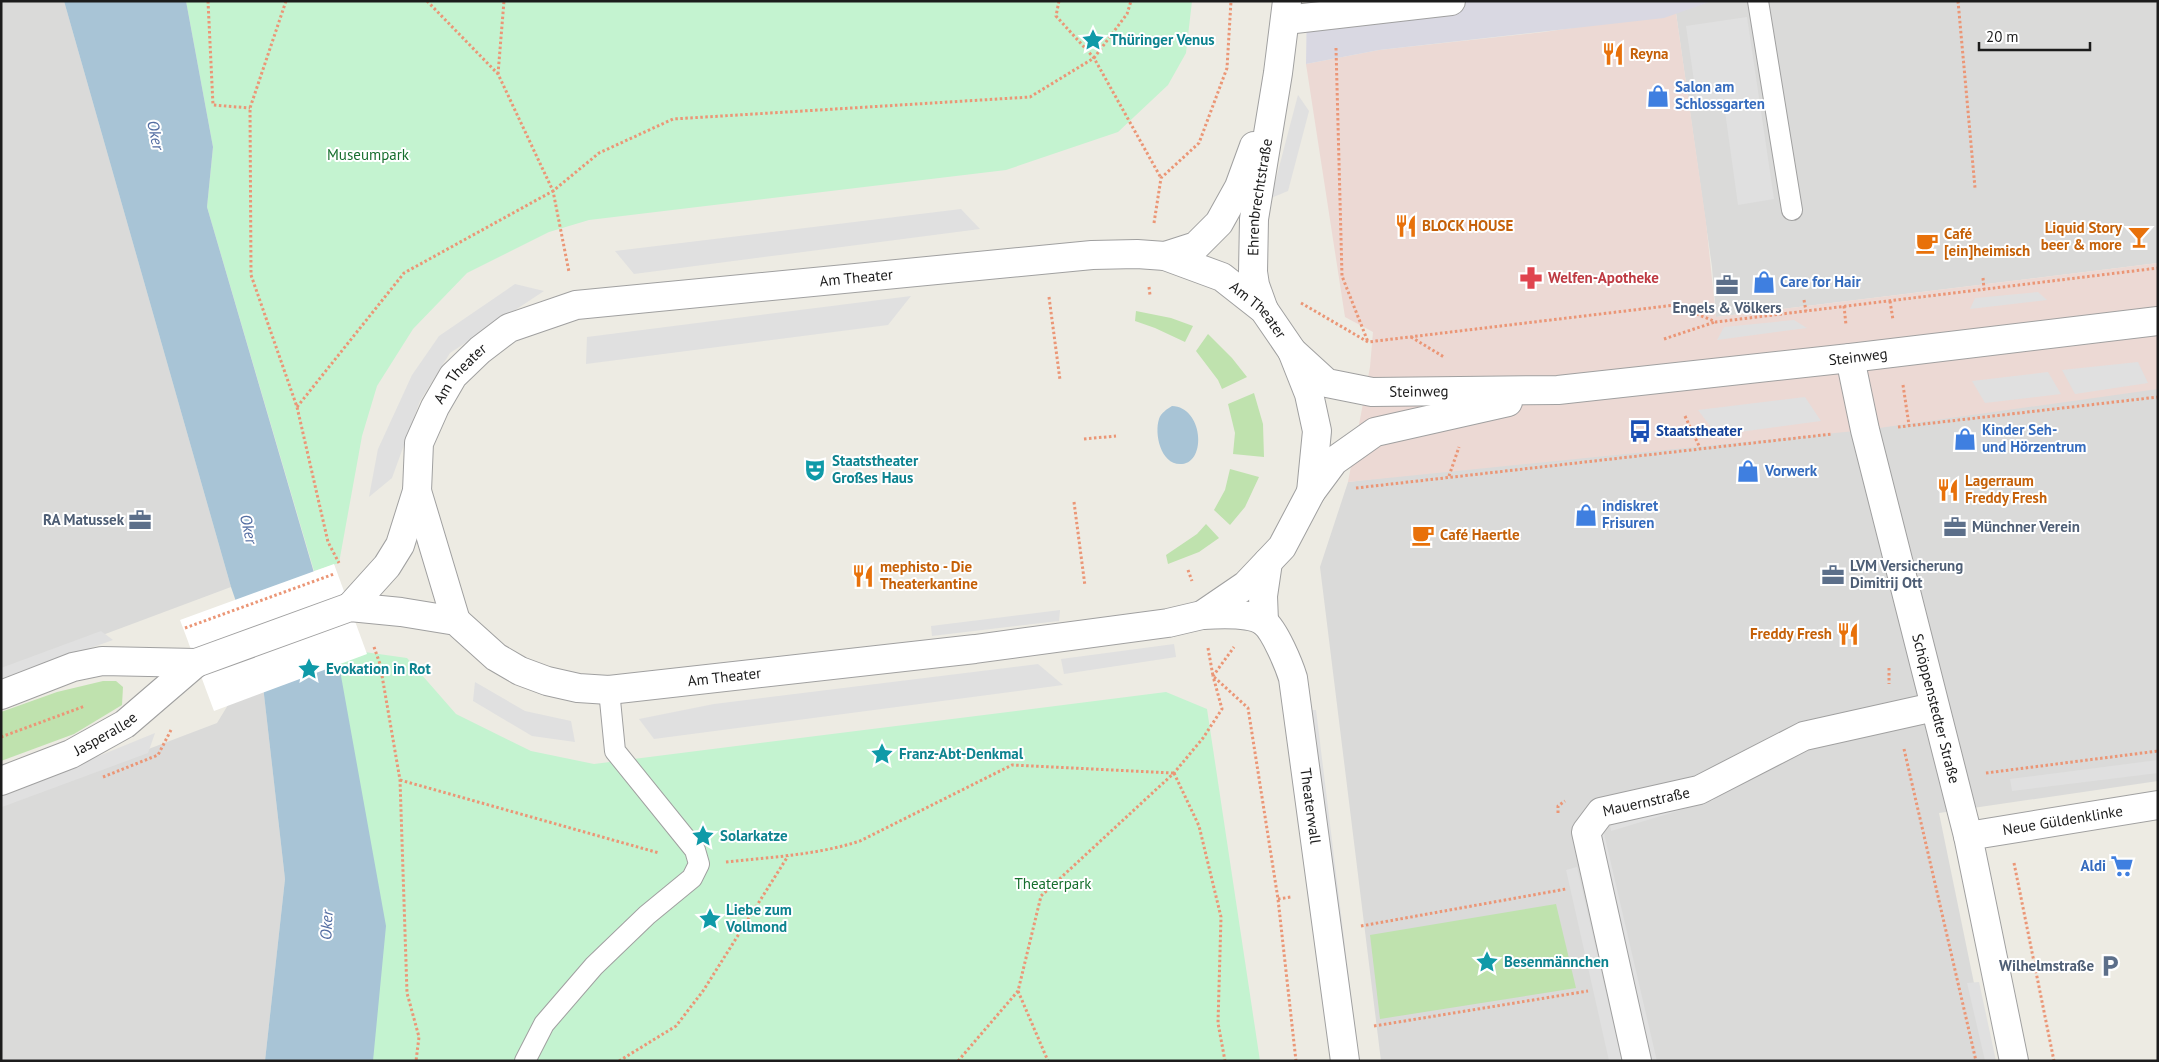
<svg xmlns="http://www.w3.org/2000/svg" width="2159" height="1062" font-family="'PT Sans',sans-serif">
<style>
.residential{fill:#dadad9}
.commercial{fill:#ecd9d4}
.grass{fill:#bfe2ae}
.park{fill:#c4f3d0}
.parking{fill:#e0e0e0}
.plaza{fill:#d9d8e2}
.water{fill:#a8c4d6}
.pier{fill:#fff}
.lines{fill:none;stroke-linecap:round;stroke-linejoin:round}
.service-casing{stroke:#a0a0a0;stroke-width:22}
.pedestrian-casing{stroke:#a0a0a0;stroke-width:30}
.minor-casing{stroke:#a0a0a0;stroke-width:30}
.tertiary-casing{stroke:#a0a0a0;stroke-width:30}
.path{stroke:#eb9676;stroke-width:3;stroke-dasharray:2.5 2.5;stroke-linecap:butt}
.service{stroke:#fff;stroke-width:20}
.pedestrian{stroke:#fff;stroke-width:28}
.minor{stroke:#fff;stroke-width:28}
.tertiary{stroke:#fff;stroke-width:28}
.labels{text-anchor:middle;stroke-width:4;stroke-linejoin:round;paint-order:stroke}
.culture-label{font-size:15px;font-weight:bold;fill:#0d838f;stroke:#fff;text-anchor:start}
.food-label{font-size:15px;font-weight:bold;fill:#c56008;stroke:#fff;text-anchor:start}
.shop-label{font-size:15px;font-weight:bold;fill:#366cbe;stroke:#fff;text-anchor:start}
.park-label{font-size:15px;fill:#166e2d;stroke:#fff}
.street-label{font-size:15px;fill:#1c1c1c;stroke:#fff}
.health-label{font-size:15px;font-weight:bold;fill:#be3a42;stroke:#fff;text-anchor:start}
.service-label{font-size:15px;font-weight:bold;fill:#4e5e75;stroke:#fff;text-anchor:end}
.transit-label{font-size:15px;font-weight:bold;fill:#164399;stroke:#fff;text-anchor:start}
.water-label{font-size:16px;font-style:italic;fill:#536da2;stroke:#fff}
</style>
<rect width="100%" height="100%" fill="#edebe3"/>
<g class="residential">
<path d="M 1,1 L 64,1 L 231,587 L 1,673 Z"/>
<path d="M 1711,1 L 2158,1 L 2158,263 L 1716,317 L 1712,267 L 1676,13 Z"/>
<path d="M 2158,381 L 2158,781 L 1939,813 L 1990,1061 L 1381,1061 L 1320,567 L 1348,482 Z"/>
<path d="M 262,677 L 285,879 L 265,1061 L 1,1061 L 1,805 L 217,723 L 239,687 Z"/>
</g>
<path class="commercial" d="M 1676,13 L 1706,222 L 1716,317 L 2158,263 L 2158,389 L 1865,430 L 1348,482 L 1370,367 L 1373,332 L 1345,317 L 1306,64 L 1379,50 L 1544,32 Z"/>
<g class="grass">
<path d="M 1136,311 L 1171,318 L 1193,326 L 1185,342 L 1155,328 L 1135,321 Z"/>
<path d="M 1208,334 L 1232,358 L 1247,377 L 1222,389 L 1218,380 L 1196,351 Z"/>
<path d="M 1254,393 L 1263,424 L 1264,457 L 1233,454 L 1235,433 L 1228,404 Z"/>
<path d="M 1230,469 L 1259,477 L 1245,507 L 1230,525 L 1214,510 L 1225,490 Z"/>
<path d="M 1206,524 L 1219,538 L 1199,552 L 1168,564 L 1166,555 L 1197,534 Z"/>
<path d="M 103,681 L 116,681 L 123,687 L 122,705 L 74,734 L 1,761 L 1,712 L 57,692 Z"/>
<path d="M 1556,904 L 1576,988 L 1380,1019 L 1370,935 Z"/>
</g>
<g class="park">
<path d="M 186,1 L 1192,1 L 1186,53 L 1168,85 L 1118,132 L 1006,170 L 589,220 L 549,232 L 467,273 L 413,329 L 377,386 L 362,436 L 339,563 L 314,571 L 207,207 L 213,147 Z"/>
<path d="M 336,648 L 407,658 L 456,714 L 531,751 L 594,764 L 1166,692 L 1207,709 L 1260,1061 L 371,1061 Z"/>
</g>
<g class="parking">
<path d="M 1747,17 L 1774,199 L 1738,205 L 1724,104 L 1698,108 L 1686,26 Z"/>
<path d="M 1298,95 L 1309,111 L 1288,191 L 1271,198 Z"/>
<path d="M 961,209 L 980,229 L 634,274 L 615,251 Z"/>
<path d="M 515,284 L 544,291 L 450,353 L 420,401 L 392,478 L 369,497 L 378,449 L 412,375 L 439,336 Z"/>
<path d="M 2038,292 L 2047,300 L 1970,309 L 1975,298 Z"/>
<path d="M 911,296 L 888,325 L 586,364 L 587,337 Z"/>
<path d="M 1794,320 L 1807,328 L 1717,340 L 1724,327 Z"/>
<path d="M 2138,362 L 2148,383 L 2075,394 L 2062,370 Z"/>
<path d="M 2048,372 L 2061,394 L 1985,403 L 1972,381 Z"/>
<path d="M 1805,397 L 1821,421 L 1717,435 L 1698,410 Z"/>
<path d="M 1060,610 L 1059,621 L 932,636 L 931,626 Z"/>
<path d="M 101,631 L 113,640 L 1,680 L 1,668 Z"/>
<path d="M 1174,644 L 1176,657 L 1064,674 L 1061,659 Z"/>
<path d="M 1038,664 L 1063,685 L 654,739 L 639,719 L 714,704 Z"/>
<path d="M 475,682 L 525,711 L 571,721 L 575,742 L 532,736 L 473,701 Z"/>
<path d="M 1306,710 L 1316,710 L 1359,1061 L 1348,1061 Z"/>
<path d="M 155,733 L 148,753 L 2,807 L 1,806 L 1,796 Z"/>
<path d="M 2158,760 L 2158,773 L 2012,791 L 2010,779 Z"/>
<path d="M 1710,793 L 1714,800 L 1611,831 L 1609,818 Z"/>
<path d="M 1604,833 L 1657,1061 L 1646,1061 L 1592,834 Z"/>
<path d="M 1577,867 L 1622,1061 L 1609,1061 L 1566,870 Z"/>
<path d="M 1979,982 L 1996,1061 L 1985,1061 L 1967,983 Z"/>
</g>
<path class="plaza" d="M 1307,1 L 1712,1 L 1664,18 L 1379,50 L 1306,64 Z"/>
<g class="water">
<path d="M 64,1 L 186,1 L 213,147 L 207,207 L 336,648 L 386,926 L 373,1061 L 265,1061 L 285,879 L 262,677 L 231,587 Z"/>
<path d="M 1172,406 C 1203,407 1207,462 1182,464 C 1161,466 1154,434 1159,419 C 1161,413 1167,409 1172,406 Z"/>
</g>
<path class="pier" d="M 334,564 L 367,654 L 214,711 L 180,620 Z"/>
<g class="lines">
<defs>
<g id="service">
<path d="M 1758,1 L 1792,210"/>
<path d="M 525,1061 L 544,1024 L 594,966 L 647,915 L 692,878 L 699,864 L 695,850 L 615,751 L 609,690"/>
</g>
<path id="pedestrian" d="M 1286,20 L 1451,1"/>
<g id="minor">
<path d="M 1165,256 L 1196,246 L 1219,223 L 1239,187 L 1254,146"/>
<path id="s1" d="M 1264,310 L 1255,285 L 1253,272 L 1254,219 L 1278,73 L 1287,1"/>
<path d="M 1292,351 L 1309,394 L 1317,431 L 1311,492"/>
<path id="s2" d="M 1850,358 L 1865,430 L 1968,836 L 2014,1061"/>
<path d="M 417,491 L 456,621"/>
<path id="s3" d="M 1202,615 C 1219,614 1251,612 1264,622 C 1275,631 1289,665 1293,678 L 1345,1061"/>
<path d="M 1264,622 L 1263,596 L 1268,562"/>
<path id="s4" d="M 1968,836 L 2158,805"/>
<path id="s5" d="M 1637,1061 L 1586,832 L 1601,812 L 1699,790 L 1804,736 L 1934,707"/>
</g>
<g id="tertiary">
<path id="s6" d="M 350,607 L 387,566 L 400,545 L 417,491 L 419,443 L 435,407 L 453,376 L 480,350 L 509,328 L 576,305 L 1092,255 L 1137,254 L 1165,256 L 1222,277 L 1264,310 L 1292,351 L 1327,383 L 1372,392 L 1558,390 L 1850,358 L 2158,321"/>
<path id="s7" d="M 1,695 L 73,667 L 102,661 L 196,663 L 350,607 L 401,612 L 456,621 L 496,657 L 520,671 L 547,681 L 578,688 L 609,690 L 975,649 L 1168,623 L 1202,615 L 1246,585 L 1282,547 L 1311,492 L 1334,461 L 1375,432 L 1508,402"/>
<path id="s8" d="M 1,781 L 71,754 L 125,724 L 196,663"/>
</g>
</defs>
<use href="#service" class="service-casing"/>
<use href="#pedestrian" class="pedestrian-casing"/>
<use href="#minor" class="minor-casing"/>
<use href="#tertiary" class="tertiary-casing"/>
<g class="path">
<path d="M 208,1 L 213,105 L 250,108"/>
<path d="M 286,1 L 250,108 L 251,275 L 297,407 L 328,542 L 339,563"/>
<path d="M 427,1 L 498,74 L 553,191 L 569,272"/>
<path d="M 1059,1 L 1056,16 L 1094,58 L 1161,178"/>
<path d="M 1958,1 L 1975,188"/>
<path d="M 1336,48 L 1342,276 L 1368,342"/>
<path d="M 498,74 L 504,1"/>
<path d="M 1154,223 L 1161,178 L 1199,143 L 1227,68 L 1231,1"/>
<path d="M 1983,278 L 1984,289"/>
<path d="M 1149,287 L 1150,295"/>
<path d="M 1049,297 L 1060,380"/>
<path d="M 1804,300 L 1806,311"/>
<path d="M 1890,301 L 1893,320"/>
<path d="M 1301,303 L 1368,342 L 1675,305 L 1716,322 L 2158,268"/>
<path d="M 1844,306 L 1846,325"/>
<path d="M 1411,337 L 1444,357"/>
<path d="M 1664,339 L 1715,322"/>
<path d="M 1903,385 L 1909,425"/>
<path d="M 297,407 L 404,273 L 553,191 L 599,153 L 673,119 L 1030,97 L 1094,58 L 1127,14 L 1131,1"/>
<path d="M 1685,416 L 1700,448"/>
<path d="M 1898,427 L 2158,397"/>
<path d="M 1084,439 L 1116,436"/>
<path d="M 1449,476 L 1459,447"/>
<path d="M 1356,488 L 1832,434"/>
<path d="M 1074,502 L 1085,586"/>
<path d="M 1188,570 L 1192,581"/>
<path d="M 185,628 L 334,574"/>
<path d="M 374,647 L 380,664 L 400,780 L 407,993 L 419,1037 L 416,1061"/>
<path d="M 1208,648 L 1213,676 L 1248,708 L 1278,899 L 1296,1061"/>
<path d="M 1889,668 L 1889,684"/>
<path d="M 1,737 L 85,706"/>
<path d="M 1904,749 L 1976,1061"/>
<path d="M 1174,773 L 1199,826 L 1221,917 L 1218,1023 L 1225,1061"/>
<path d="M 1986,773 L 2158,751"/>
<path d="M 103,777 L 158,755 L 171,730"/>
<path d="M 400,780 L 659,853"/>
<path d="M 1558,813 L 1558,806 L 1565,801"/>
<path d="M 726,862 C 771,857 817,855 860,841 L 1012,765 L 1173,773"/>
<path d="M 2014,863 L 2054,1061"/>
<path d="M 1278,899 L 1291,897"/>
<path d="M 1361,926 L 1566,889"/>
<path d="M 1018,991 L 1048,1061"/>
<path d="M 1374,1026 L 1588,991"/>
<path d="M 619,1061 L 676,1026 L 703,991 L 788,856"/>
<path d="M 958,1061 L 1018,991 L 1041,896 L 1174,773 L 1203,738 L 1222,709 L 1213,676 L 1234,647"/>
</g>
<use href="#service" class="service"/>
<use href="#pedestrian" class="pedestrian"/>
<use href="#minor" class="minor"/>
<use href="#tertiary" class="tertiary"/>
</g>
<defs>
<symbol id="sight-bare" viewBox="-9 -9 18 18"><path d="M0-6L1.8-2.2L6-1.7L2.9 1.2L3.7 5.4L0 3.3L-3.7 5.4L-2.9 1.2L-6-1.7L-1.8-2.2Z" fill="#0f9aa8" stroke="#fff" stroke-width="2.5" paint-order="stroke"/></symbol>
<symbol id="restaurant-bare" viewBox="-9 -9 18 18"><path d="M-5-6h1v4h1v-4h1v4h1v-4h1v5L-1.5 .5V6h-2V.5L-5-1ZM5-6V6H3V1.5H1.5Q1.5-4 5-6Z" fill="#e8710a" stroke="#fff" stroke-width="2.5" paint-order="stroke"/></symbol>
<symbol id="shop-bare" viewBox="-9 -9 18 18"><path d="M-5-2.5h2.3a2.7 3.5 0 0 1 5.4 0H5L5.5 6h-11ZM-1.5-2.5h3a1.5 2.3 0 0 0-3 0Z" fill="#3f7fe0" stroke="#fff" stroke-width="2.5" paint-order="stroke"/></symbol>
<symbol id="bar-bare" viewBox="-9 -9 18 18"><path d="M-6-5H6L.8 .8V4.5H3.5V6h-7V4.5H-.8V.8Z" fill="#e8710a" stroke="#fff" stroke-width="2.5" paint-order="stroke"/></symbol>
<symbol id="cafe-bare" viewBox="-9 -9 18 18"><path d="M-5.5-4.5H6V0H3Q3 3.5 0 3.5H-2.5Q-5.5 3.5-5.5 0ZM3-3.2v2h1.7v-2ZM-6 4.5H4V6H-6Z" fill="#e8710a" stroke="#fff" stroke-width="2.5" paint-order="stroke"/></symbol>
<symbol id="pharmacy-bare" viewBox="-9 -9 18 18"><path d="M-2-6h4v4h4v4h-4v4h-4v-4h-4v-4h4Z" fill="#e0444e" stroke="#fff" stroke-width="2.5" paint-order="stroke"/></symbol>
<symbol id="office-bare" viewBox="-9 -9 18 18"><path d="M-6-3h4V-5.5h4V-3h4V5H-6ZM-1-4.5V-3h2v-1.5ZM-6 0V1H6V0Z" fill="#5c6f8a" stroke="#fff" stroke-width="2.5" paint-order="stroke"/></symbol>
<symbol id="bus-bare" viewBox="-9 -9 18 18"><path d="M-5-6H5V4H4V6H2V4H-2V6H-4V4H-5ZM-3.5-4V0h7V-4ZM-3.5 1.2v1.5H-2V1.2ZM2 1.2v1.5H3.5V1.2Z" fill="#1a4fb4" stroke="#fff" stroke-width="2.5" paint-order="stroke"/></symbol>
<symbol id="theatre-bare" viewBox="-9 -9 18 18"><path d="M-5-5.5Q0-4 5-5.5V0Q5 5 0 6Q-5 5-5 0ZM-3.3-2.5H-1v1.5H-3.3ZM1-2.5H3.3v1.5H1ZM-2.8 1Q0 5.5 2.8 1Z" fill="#0f9aa8" stroke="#fff" stroke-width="2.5" paint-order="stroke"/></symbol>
<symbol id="supermarket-bare" viewBox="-9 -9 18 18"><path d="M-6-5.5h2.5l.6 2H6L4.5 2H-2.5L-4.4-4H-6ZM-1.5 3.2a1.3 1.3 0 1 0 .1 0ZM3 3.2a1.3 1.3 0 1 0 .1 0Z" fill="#3f7fe0" stroke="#fff" stroke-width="2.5" paint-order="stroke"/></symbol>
<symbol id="parking-bare" viewBox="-9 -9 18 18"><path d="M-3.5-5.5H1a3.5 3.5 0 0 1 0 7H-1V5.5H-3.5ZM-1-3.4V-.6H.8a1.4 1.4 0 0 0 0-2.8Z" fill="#5c6f8a" stroke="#fff" stroke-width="2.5" paint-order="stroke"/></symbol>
</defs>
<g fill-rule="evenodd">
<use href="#sight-bare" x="1077" y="24" width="32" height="32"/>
<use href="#restaurant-bare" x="1597" y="38" width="32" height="32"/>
<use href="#shop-bare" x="1642" y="80" width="32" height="32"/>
<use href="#restaurant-bare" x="1390" y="210" width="32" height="32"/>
<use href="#bar-bare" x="2123" y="221" width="32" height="32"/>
<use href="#cafe-bare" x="1911" y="227" width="32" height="32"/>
<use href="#pharmacy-bare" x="1515" y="262" width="32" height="32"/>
<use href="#shop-bare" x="1748" y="266" width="32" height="32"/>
<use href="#office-bare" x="1711" y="269" width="32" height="32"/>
<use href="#bus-bare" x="1624" y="415" width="32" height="32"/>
<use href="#shop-bare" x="1949" y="423" width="32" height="32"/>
<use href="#theatre-bare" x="799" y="454" width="32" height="32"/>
<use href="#shop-bare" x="1732" y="455" width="32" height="32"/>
<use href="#restaurant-bare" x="1932" y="474" width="32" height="32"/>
<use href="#shop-bare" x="1570" y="499" width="32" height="32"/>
<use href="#office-bare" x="124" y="504" width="32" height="32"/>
<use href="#office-bare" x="1939" y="511" width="32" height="32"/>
<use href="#cafe-bare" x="1407" y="519" width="32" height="32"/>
<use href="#office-bare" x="1817" y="559" width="32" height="32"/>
<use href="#restaurant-bare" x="847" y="560" width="32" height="32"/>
<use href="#restaurant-bare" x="1832" y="618" width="32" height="32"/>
<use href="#sight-bare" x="293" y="653" width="32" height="32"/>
<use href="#sight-bare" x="866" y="738" width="32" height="32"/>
<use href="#sight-bare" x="687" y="820" width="32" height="32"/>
<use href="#supermarket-bare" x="2106" y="850" width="32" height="32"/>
<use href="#sight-bare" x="694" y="903" width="32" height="32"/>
<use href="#sight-bare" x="1471" y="946" width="32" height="32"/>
<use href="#parking-bare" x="2094" y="950" width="32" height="32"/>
</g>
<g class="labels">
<g class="culture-label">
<text x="1110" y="45">Thüringer Venus</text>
<text x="832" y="466">Staatstheater<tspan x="832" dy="17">Großes Haus</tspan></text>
<text x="326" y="674">Evokation in Rot</text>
<text x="899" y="759">Franz-Abt-Denkmal</text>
<text x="720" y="841">Solarkatze</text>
<text x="726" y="915">Liebe zum<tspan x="726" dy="17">Vollmond</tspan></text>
<text x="1504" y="967">Besenmännchen</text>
</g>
<g class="food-label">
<text x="1630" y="59">Reyna</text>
<text x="1422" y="231">BLOCK HOUSE</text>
<text x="2122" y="233" text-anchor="end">Liquid Story<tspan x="2122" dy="17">beer &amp; more</tspan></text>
<text x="1944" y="239">Café<tspan x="1944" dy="17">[ein]heimisch</tspan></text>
<text x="1965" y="486">Lagerraum<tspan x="1965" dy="17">Freddy Fresh</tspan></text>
<text x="1440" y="540">Café Haertle</text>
<text x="880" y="572">mephisto - Die<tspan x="880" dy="17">Theaterkantine</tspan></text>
<text x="1832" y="639" text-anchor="end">Freddy Fresh</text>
</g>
<g class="shop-label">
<text x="1675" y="92">Salon am<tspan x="1675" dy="17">Schlossgarten</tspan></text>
<text x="1780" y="287">Care for Hair</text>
<text x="1982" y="435">Kinder Seh-<tspan x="1982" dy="17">und Hörzentrum</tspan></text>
<text x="1765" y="476">Vorwerk</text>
<text x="1602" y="511">indiskret<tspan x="1602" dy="17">Frisuren</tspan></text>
<text x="2106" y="871" text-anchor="end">Aldi</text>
</g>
<g class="park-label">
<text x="368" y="160">Museumpark</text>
<text x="1053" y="889">Theaterpark</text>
</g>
<g class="street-label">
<text dy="5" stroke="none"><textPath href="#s1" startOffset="115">Ehrenbrechtstraße</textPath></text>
<text dy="5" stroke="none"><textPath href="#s6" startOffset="686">Am Theater</textPath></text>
<text dy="5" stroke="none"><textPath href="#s6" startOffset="1106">Am Theater</textPath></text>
<text dy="5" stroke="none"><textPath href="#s6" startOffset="1741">Steinweg</textPath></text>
<text dy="5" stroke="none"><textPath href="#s6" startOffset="266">Am Theater</textPath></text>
<text dy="5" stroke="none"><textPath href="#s6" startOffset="1300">Steinweg</textPath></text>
<text dy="5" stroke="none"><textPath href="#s7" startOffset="761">Am Theater</textPath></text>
<text dy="5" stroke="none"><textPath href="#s2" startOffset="361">Schöppenstedter Straße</textPath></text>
<text dy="5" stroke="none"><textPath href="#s8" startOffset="115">Jasperallee</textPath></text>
<text dy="5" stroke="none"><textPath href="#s5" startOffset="306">Mauernstraße</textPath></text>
<text dy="5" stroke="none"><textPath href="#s3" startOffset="256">Theaterwall</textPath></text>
<text dy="5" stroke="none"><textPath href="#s4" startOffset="96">Neue Güldenklinke</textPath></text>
</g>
<g class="health-label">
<text x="1548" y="283">Welfen-Apotheke</text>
</g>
<g class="service-label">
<text x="1727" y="313" text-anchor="middle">Engels &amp; Völkers</text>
<text x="124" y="525">RA Matussek</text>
<text x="1972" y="532" text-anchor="start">Münchner Verein</text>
<text x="1850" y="571" text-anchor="start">LVM Versicherung<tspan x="1850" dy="17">Dimitrij Ott</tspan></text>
<text x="2094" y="971">Wilhelmstraße</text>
</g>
<g class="transit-label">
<text x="1656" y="436">Staatstheater</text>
</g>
<g class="water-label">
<text transform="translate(156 135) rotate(78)" y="6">Oker</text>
<text transform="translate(249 529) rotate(77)" y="6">Oker</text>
<text transform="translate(326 925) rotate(-87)" y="6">Oker</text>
</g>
</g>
<rect width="2159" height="1062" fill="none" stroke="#1c1c1c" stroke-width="5"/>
<path d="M1979 42v8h111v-8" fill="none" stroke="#1c1c1c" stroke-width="2.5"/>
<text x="1986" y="42" font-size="15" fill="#1c1c1c" stroke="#ffffff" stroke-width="4" paint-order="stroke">20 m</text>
</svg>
